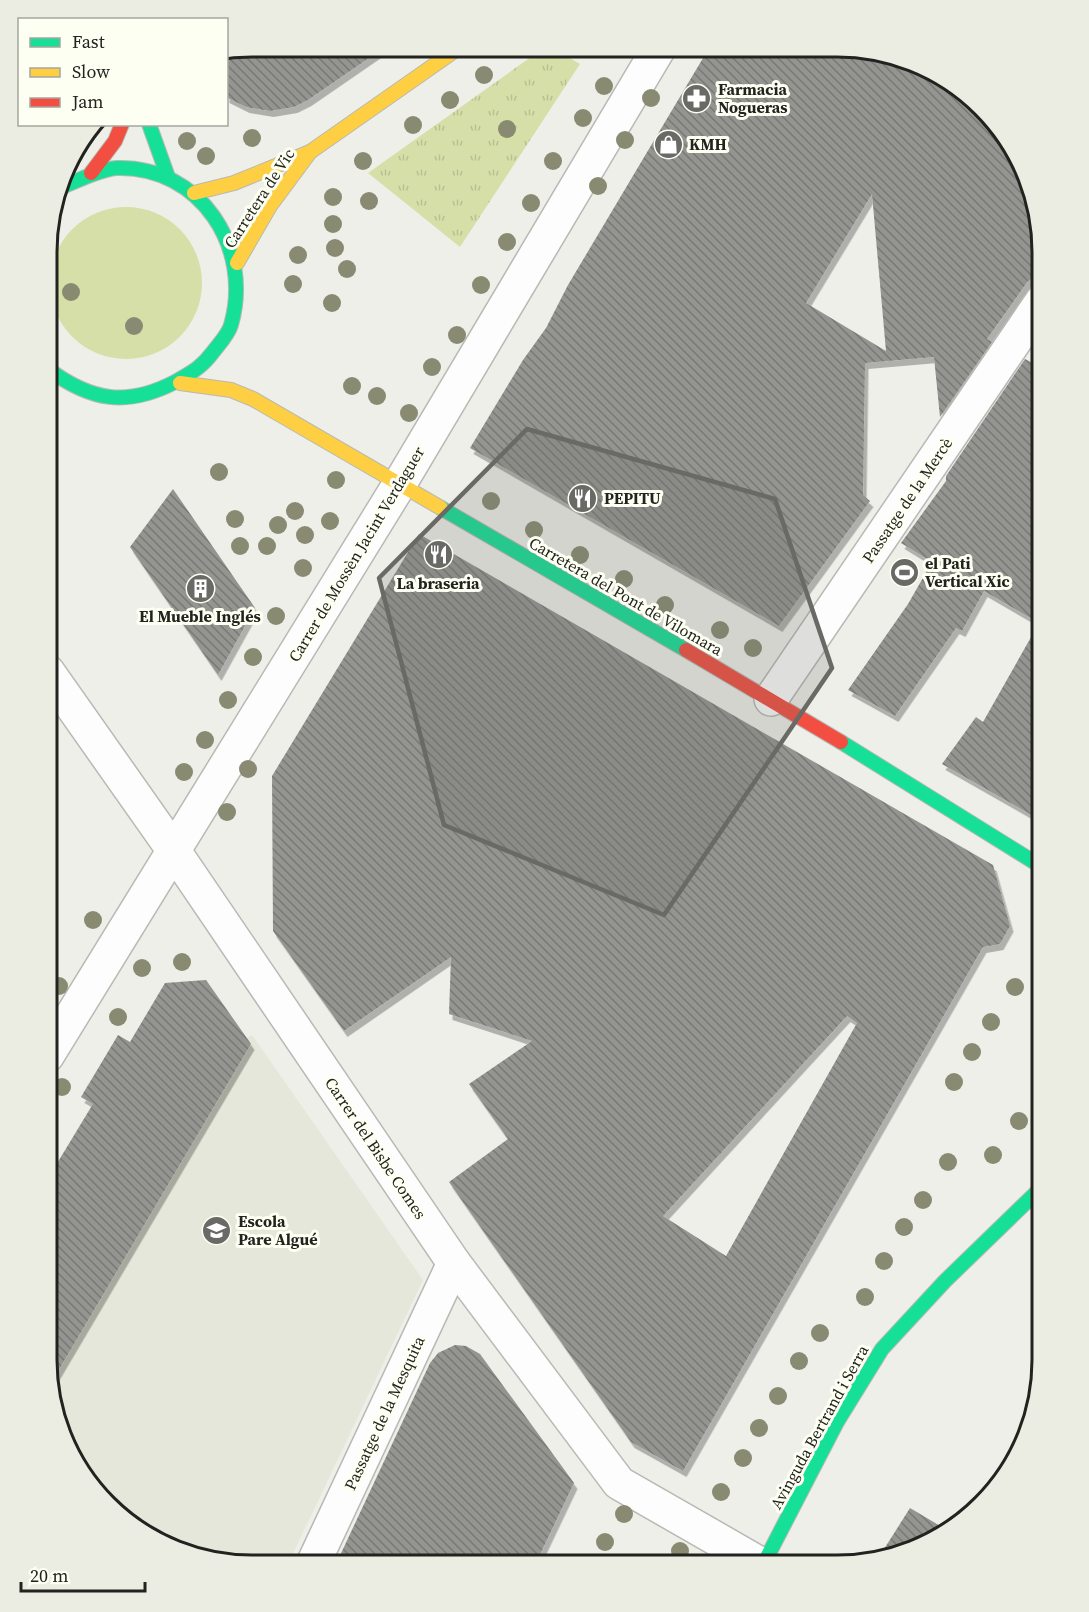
<svg xmlns="http://www.w3.org/2000/svg" width="1089" height="1612" font-family="'Source Serif 4',serif">
<style>
.built{fill:#e4e7d9}
.grass{fill:#d7dfa9}
.park{fill:url(#park-tufts)}
.building{fill:url(#building-back-hatch);fill-rule:evenodd;filter:url(#shadow)}
.lines{fill:none;stroke-linecap:round;stroke-linejoin:round}
.street-casing{stroke:#b8b9b4;stroke-width:36}
.fast-casing{stroke:#b8b9b4;stroke-width:16}
.slow-casing{stroke:#b8b9b4;stroke-width:16}
.jam-casing{stroke:#b8b9b4;stroke-width:16}
.street{stroke:#fcfdfc;stroke-width:33}
.fast{stroke:#16e098;stroke-width:14}
.slow{stroke:#ffcf43;stroke-width:14}
.jam{stroke:#f24e42;stroke-width:14}
.tree{fill:#888b71}
.marked{fill:#696a66;fill-opacity:0.2;stroke:#696a66;stroke-width:4.5;stroke-linejoin:round}
.labels{text-anchor:middle;stroke-width:6;stroke-linejoin:round;paint-order:stroke}
.poi-label{font-size:16px;font-weight:bold;fill:#22231f;stroke:#fdfff3;text-anchor:start}
.street-label{font-size:16px;fill:#22231f;stroke:#fdfff3}
.rim{fill:none;stroke:#22231f;stroke-width:3}
</style>
<defs>
<pattern id="park-tufts" width="24" height="20" patternUnits="userSpaceOnUse" patternTransform="scale(1.5)"><rect width="24" height="20" fill="#d7dfa9"/><path d="M3 7l-1-3M5 7V3M7 7l1-3M15 17l-1-3M17 17v-4M19 17l1-3" fill="none" stroke="#b8bf91"/></pattern>
<pattern id="building-back-hatch" width="6" height="6" patternUnits="userSpaceOnUse" patternTransform="scale(1.5)"><rect width="6" height="6" fill="#949590"/><path d="M-1 5l2 2M0 0l6 6M5-1l2 2" fill="none" stroke="#787975"/></pattern>
<filter id="shadow"><feDropShadow dx="3.5" dy="6" stdDeviation="0" flood-color="#0004"/></filter>
</defs>
<rect width="100%" height="100%" fill="#eeefe9"/>
<path class="built" d="M 206,980 L 247,1038 L 252,1035 L 423,1280 L 288,1564 L 226,1564 L 127,1523 L 62,1439 L 47,1360 L 47,1180 L 92,1104 L 81,1097 L 88,1083 L 122,1102 L 130,1042 L 165,983 Z"/>
<circle class="grass" cx="126" cy="283" r="76"/>
<path class="park" d="M 545,47 L 551,47 L 580,64 L 460,247 L 368,173 Z"/>
<g class="building">
<path d="M 252,46 L 332,47 L 385,47 L 308,100 L 294,107 L 270,111 L 246,107 L 226,97 L 226,51 Z"/>
<path d="M 709,48 L 864,48 L 962,89 L 1027,173 L 1042,252 L 1042,274 L 1028,281 L 987,339 L 992,342 L 940,417 L 934,357 L 865,363 L 863,495 L 870,501 L 779,626 L 470,448 L 523,360 L 546,328 L 568,285 ZM 872,194 L 886,351 L 806,303 Z"/>
<path d="M 1025,359 L 1042,368 L 1042,821 L 942,764 L 976,717 L 983,722 L 1039,623 L 984,591 L 962,631 L 956,628 L 895,716 L 848,690 L 908,604 L 932,562 L 901,543 L 946,481 L 946,476 Z"/>
<path d="M 173,489 L 255,608 L 218,675 L 130,547 Z"/>
<path d="M 419,534 L 993,865 L 1010,926 L 1000,944 L 983,947 L 683,1471 L 631,1442 L 449,1182 L 508,1139 L 469,1084 L 532,1041 L 449,1014 L 451,957 L 344,1031 L 273,931 L 272,776 ZM 847,1016 L 857,1023 L 726,1256 L 663,1216 Z"/>
<path d="M 206,980 L 251,1044 L 51,1383 L 46,1360 L 47,1180 L 93,1104 L 81,1097 L 118,1035 L 130,1042 L 165,983 Z"/>
<path d="M 455,1345 L 466,1346 L 480,1354 L 574,1483 L 535,1565 L 336,1564 L 430,1363 L 438,1353 Z"/>
<path d="M 910,1508 L 947,1530 L 916,1550 L 879,1557 Z"/>
</g>
<g class="lines">
<defs>
<g id="street">
<path d="M 48,672 L 174,851 L 454,1263 L 619,1483 L 762,1565"/>
<path d="M 771,699 L 1042,301"/>
<path d="M 47,1056 L 399,485 L 659,48"/>
<path d="M 313,1564 L 454,1263"/>
</g>
<g id="fast">
<path d="M 149,124 L 168,177"/>
<path d="M 48,369 C 91,401 127,407 175,382 C 192,372 201,368 213,352 C 219,344 228,335 231,325 C 253,248 201,166 117,168 C 100,169 78,181 61,187"/>
<path d="M 441,508 L 686,650"/>
<path d="M 841,742 L 1042,867"/>
<path d="M 763,1565 L 837,1422 L 882,1349 L 945,1281 L 1042,1187"/>
</g>
<g id="slow">
<path d="M 194,193 L 234,183 L 310,152 L 460,47"/>
<path d="M 237,263 L 270,206 L 310,152"/>
<path d="M 180,383 L 231,390 L 253,399 L 441,508"/>
</g>
<g id="jam">
<path d="M 91,173 L 115,141 L 122,124"/>
<path d="M 686,650 L 841,742"/>
</g>
</defs>
<use href="#street" class="street-casing"/>
<use href="#fast" class="fast-casing"/>
<use href="#slow" class="slow-casing"/>
<use href="#jam" class="jam-casing"/>
<use href="#street" class="street"/>
<use href="#fast" class="fast"/>
<use href="#slow" class="slow"/>
<use href="#jam" class="jam"/>
</g>
<g class="tree">
<circle cx="484" cy="75" r="9"/>
<circle cx="604" cy="86" r="9"/>
<circle cx="651" cy="98" r="9"/>
<circle cx="450" cy="100" r="9"/>
<circle cx="583" cy="118" r="9"/>
<circle cx="413" cy="125" r="9"/>
<circle cx="507" cy="129" r="9"/>
<circle cx="252" cy="138" r="9"/>
<circle cx="625" cy="140" r="9"/>
<circle cx="187" cy="141" r="9"/>
<circle cx="206" cy="156" r="9"/>
<circle cx="363" cy="161" r="9"/>
<circle cx="553" cy="161" r="9"/>
<circle cx="598" cy="186" r="9"/>
<circle cx="333" cy="197" r="9"/>
<circle cx="369" cy="201" r="9"/>
<circle cx="531" cy="203" r="9"/>
<circle cx="333" cy="224" r="9"/>
<circle cx="507" cy="242" r="9"/>
<circle cx="335" cy="248" r="9"/>
<circle cx="298" cy="255" r="9"/>
<circle cx="347" cy="269" r="9"/>
<circle cx="293" cy="284" r="9"/>
<circle cx="481" cy="285" r="9"/>
<circle cx="71" cy="292" r="9"/>
<circle cx="332" cy="303" r="9"/>
<circle cx="134" cy="326" r="9"/>
<circle cx="457" cy="335" r="9"/>
<circle cx="432" cy="367" r="9"/>
<circle cx="352" cy="386" r="9"/>
<circle cx="377" cy="396" r="9"/>
<circle cx="409" cy="413" r="9"/>
<circle cx="219" cy="472" r="9"/>
<circle cx="336" cy="480" r="9"/>
<circle cx="491" cy="501" r="9"/>
<circle cx="295" cy="511" r="9"/>
<circle cx="235" cy="519" r="9"/>
<circle cx="330" cy="521" r="9"/>
<circle cx="278" cy="525" r="9"/>
<circle cx="534" cy="530" r="9"/>
<circle cx="305" cy="535" r="9"/>
<circle cx="240" cy="546" r="9"/>
<circle cx="267" cy="546" r="9"/>
<circle cx="580" cy="555" r="9"/>
<circle cx="303" cy="568" r="9"/>
<circle cx="624" cy="579" r="9"/>
<circle cx="665" cy="605" r="9"/>
<circle cx="276" cy="616" r="9"/>
<circle cx="720" cy="630" r="9"/>
<circle cx="753" cy="648" r="9"/>
<circle cx="253" cy="657" r="9"/>
<circle cx="228" cy="700" r="9"/>
<circle cx="205" cy="740" r="9"/>
<circle cx="248" cy="769" r="9"/>
<circle cx="184" cy="772" r="9"/>
<circle cx="227" cy="812" r="9"/>
<circle cx="93" cy="920" r="9"/>
<circle cx="182" cy="962" r="9"/>
<circle cx="142" cy="968" r="9"/>
<circle cx="59" cy="986" r="9"/>
<circle cx="1015" cy="987" r="9"/>
<circle cx="118" cy="1017" r="9"/>
<circle cx="991" cy="1022" r="9"/>
<circle cx="972" cy="1052" r="9"/>
<circle cx="954" cy="1082" r="9"/>
<circle cx="62" cy="1087" r="9"/>
<circle cx="1019" cy="1121" r="9"/>
<circle cx="993" cy="1155" r="9"/>
<circle cx="948" cy="1162" r="9"/>
<circle cx="923" cy="1200" r="9"/>
<circle cx="904" cy="1227" r="9"/>
<circle cx="884" cy="1261" r="9"/>
<circle cx="865" cy="1297" r="9"/>
<circle cx="820" cy="1333" r="9"/>
<circle cx="799" cy="1361" r="9"/>
<circle cx="778" cy="1396" r="9"/>
<circle cx="759" cy="1428" r="9"/>
<circle cx="743" cy="1458" r="9"/>
<circle cx="721" cy="1492" r="9"/>
<circle cx="624" cy="1514" r="9"/>
<circle cx="605" cy="1542" r="9"/>
<circle cx="680" cy="1551" r="9"/>
</g>
<path class="marked" d="M 527,429 L 775,499 L 832,668 L 664,915 L 444,825 L 379,578 Z"/>
<defs>
<symbol id="pharmacy-disc" viewBox="-11 -11 22 22"><circle r="9.5" fill="#696a66" stroke="#fdfff3"/><path d="M-2-6h4v4h4v4h-4v4h-4v-4h-4v-4h4Z" fill="#fff"/></symbol>
<symbol id="shop-disc" viewBox="-11 -11 22 22"><circle r="9.5" fill="#696a66" stroke="#fdfff3"/><path d="M-5-2.5h2.3a2.7 3.5 0 0 1 5.4 0H5L5.5 6h-11ZM-1.5-2.5h3a1.5 2.3 0 0 0-3 0Z" fill="#fff"/></symbol>
<symbol id="restaurant-disc" viewBox="-11 -11 22 22"><circle r="9.5" fill="#696a66" stroke="#fdfff3"/><path d="M-5-6h1v4h1v-4h1v4h1v-4h1v5L-1.5 .5V6h-2V.5L-5-1ZM5-6V6H3V1.5H1.5Q1.5-4 5-6Z" fill="#fff"/></symbol>
<symbol id="stadium-disc" viewBox="-11 -11 22 22"><circle r="9.5" fill="#696a66" stroke="#fdfff3"/><path d="M0-5a6.5 5 0 1 0 0 10a6.5 5 0 1 0 0-10ZM-3.5-1.8h7v3.6h-7Z" fill="#fff"/></symbol>
<symbol id="building-disc" viewBox="-11 -11 22 22"><circle r="9.5" fill="#696a66" stroke="#fdfff3"/><path d="M-4-6H4V6H1V3H-1V6H-4ZM-2.5-4.3h1.7v1.8h-1.7ZM.8-4.3h1.7v1.8H.8ZM-2.5-1h1.7V.8h-1.7ZM.8-1h1.7V.8H.8Z" fill="#fff"/></symbol>
<symbol id="school-disc" viewBox="-11 -11 22 22"><circle r="9.5" fill="#696a66" stroke="#fdfff3"/><path d="M0-5L7-2L0 1L-7-2ZM-4 1L0 2.5L4 1V4Q0 6-4 4Z" fill="#fff"/></symbol>
</defs>
<g fill-rule="evenodd">
<use href="#pharmacy-disc" x="680" y="82" width="33" height="33"/>
<use href="#shop-disc" x="652" y="128" width="33" height="33"/>
<use href="#restaurant-disc" x="566" y="482" width="33" height="33"/>
<use href="#restaurant-disc" x="422" y="538" width="33" height="33"/>
<use href="#stadium-disc" x="888" y="556" width="33" height="33"/>
<use href="#building-disc" x="184" y="572" width="33" height="33"/>
<use href="#school-disc" x="200" y="1214" width="33" height="33"/>
</g>
<g class="labels">
<g class="poi-label">
<text x="718" y="95">Farmacia<tspan x="718" dy="18">Nogueras</tspan></text>
<text x="689" y="150">KMH</text>
<text x="604" y="504">PEPITU</text>
<text x="925" y="569">el Pati<tspan x="925" dy="18">Vertical Xic</tspan></text>
<text x="438" y="589" text-anchor="middle">La braseria</text>
<text x="200" y="622" text-anchor="middle">El Mueble Inglés</text>
<text x="238" y="1227">Escola<tspan x="238" dy="18">Pare Algué</tspan></text>
</g>
<g class="street-label">
<text transform="translate(259 198) rotate(-57)" y="6">Carretera de Vic</text>
<text transform="translate(907 500) rotate(-56)" y="6">Passatge de la Mercè</text>
<text transform="translate(356 554) rotate(-59)" y="6">Carrer de Mossèn Jacint Verdaguer</text>
<text transform="translate(626 596) rotate(30)" y="6">Carretera del Pont de Vilomara</text>
<text transform="translate(376 1148) rotate(56)" y="6">Carrer del Bisbe Comes</text>
<text transform="translate(384 1413) rotate(-65)" y="6">Passatge de la Mesquita</text>
<text transform="translate(819 1427) rotate(-61)" y="6">Avinguda Bertrand i Serra</text>
</g>
</g>
<path d="M0 0H1089V1612H0ZM252 57H837A195 195 0 0 1 1032 252V1360A195 195 0 0 1 837 1555H252A195 195 0 0 1 57 1360V252A195 195 0 0 1 252 57Z" fill="#ebede2" fill-rule="evenodd"/>
<path class="rim" d="M252 57H837A195 195 0 0 1 1032 252V1360A195 195 0 0 1 837 1555H252A195 195 0 0 1 57 1360V252A195 195 0 0 1 252 57Z"/>
<rect x="18" y="18" width="210" height="108" fill="#fdfff3" stroke="#a5a79e" stroke-width="1.5"/>
<rect x="30" y="38" width="30" height="9" fill="#16e098" stroke="#a5a79e" stroke-width="1.5"/>
<text x="72" y="48" font-size="18" fill="#22231f">Fast</text>
<rect x="30" y="68" width="30" height="9" fill="#ffcf43" stroke="#a5a79e" stroke-width="1.5"/>
<text x="72" y="78" font-size="18" fill="#22231f">Slow</text>
<rect x="30" y="98" width="30" height="9" fill="#f24e42" stroke="#a5a79e" stroke-width="1.5"/>
<text x="72" y="108" font-size="18" fill="#22231f">Jam</text>
<path d="M21 1582v9h124v-9" fill="none" stroke="#22231f" stroke-width="3"/>
<text x="30" y="1582" font-size="18" fill="#22231f" stroke="#fdfff3" stroke-width="4.5" paint-order="stroke">20 m</text>
</svg>
